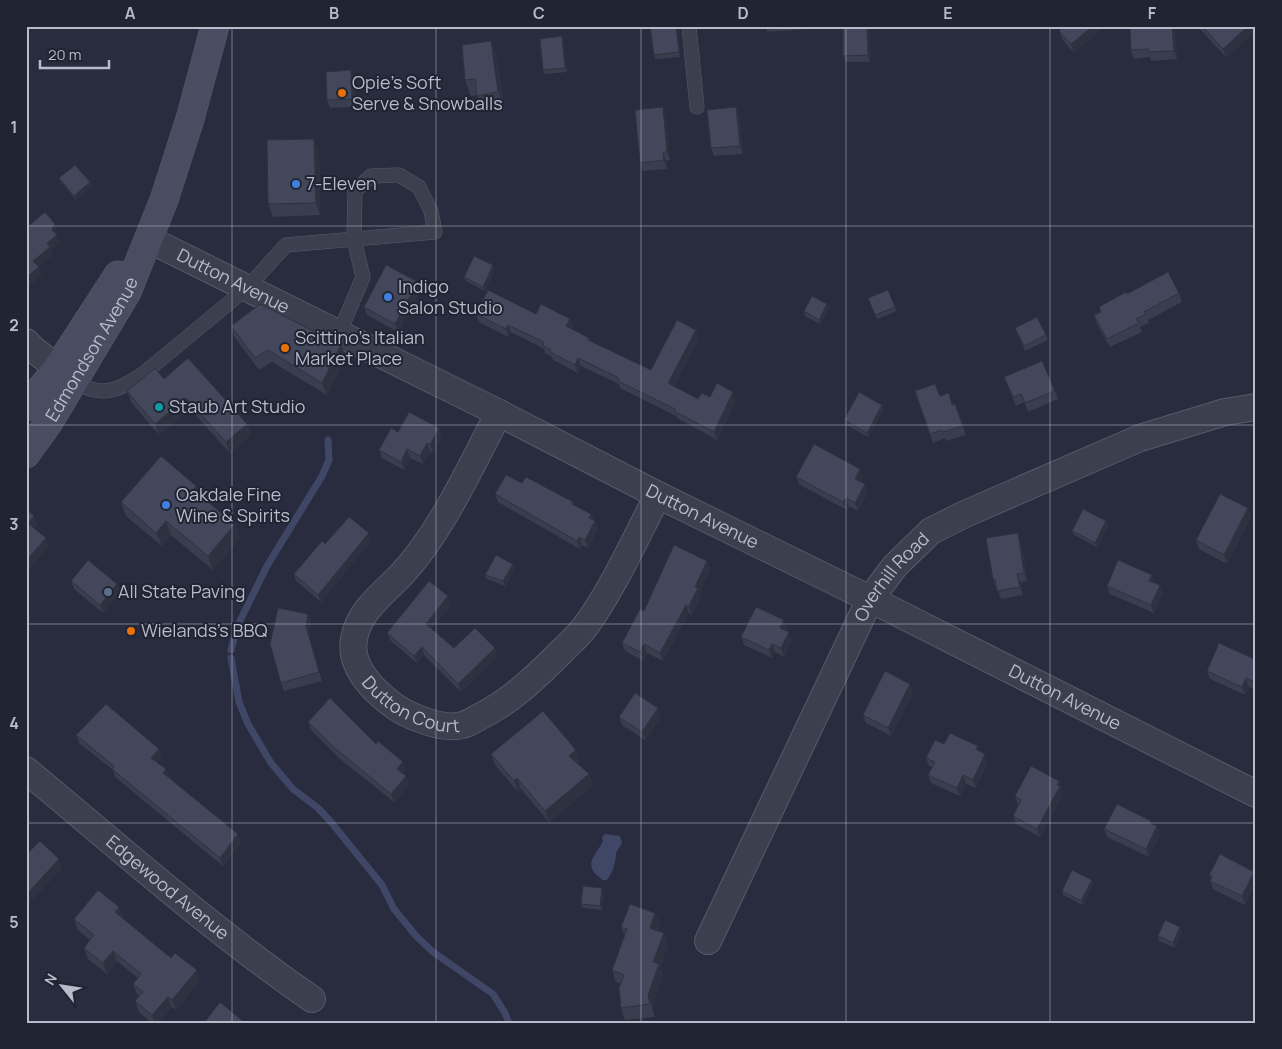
<svg xmlns="http://www.w3.org/2000/svg" width="1282" height="1049" font-family="Manrope,sans-serif">
<style>
.water{fill:#404665}
.lines{fill:none;stroke-linecap:round;stroke-linejoin:round}
.stream{stroke:#404665;stroke-width:7}
.service-casing{stroke:#565a69;stroke-width:15}
.minor-casing{stroke:#565a69;stroke-width:28}
.secondary-casing{stroke:#565a69;stroke-width:29}
.service{stroke:#3c3f4e;stroke-width:14}
.minor{stroke:#3c3f4e;stroke-width:26}
.secondary{stroke:#4a4d61;stroke-width:28}
.wall{fill:#393d4e}
.shaded-wall{fill:#2e3240}
.building{fill:#42475b;stroke:#2e3240}
.grid{fill:none;stroke:#b8bbc9;stroke-width:1;stroke-opacity:0.55}
.food-dot{fill:#e8710a;stroke:#202433;stroke-width:2}
.shop-dot{fill:#3f7fe0;stroke:#202433;stroke-width:2}
.culture-dot{fill:#0f9aa8;stroke:#202433;stroke-width:2}
.service-dot{fill:#5c6f8a;stroke:#202433;stroke-width:2}
.labels{text-anchor:middle;stroke-width:4;stroke-linejoin:round;paint-order:stroke}
.poi-label{font-size:18px;fill:#b8bbc9;stroke:#202433;text-anchor:start}
.street-label{font-size:18px;fill:#b8bbc9;stroke:#202433}
.neatline{fill:none;stroke:#b8bbc9;stroke-width:2}
.grid-label{font-size:16px;text-anchor:middle;font-weight:bold;fill:#b8bbc9}
</style>
<rect width="100%" height="100%" fill="#282c3e"/>
<path class="water" d="M 604,834 L 620,836 L 622,843 C 620,847 616,851 616,855 C 615,864 613,872 607,880 L 603,880 C 581,865 595,857 603,841 L 602,838 Z"/>
<g class="lines">
<g class="stream">
<path d="M 231,650 L 237,627 L 267,566 L 322,476 L 329,460 L 328,440"/>
<path d="M 231,658 L 239,702 L 248,724 L 271,763 L 293,789 L 318,808 L 331,822 L 382,885 L 394,909 L 417,937 L 433,952 L 493,994 L 505,1013 L 509,1023"/>
</g>
<defs>
<g id="service">
<path d="M 689,26 L 697,107"/>
<path d="M 75,382 C 102,398 118,391 143,374 L 247,288 L 286,245 L 435,232 L 431,211 L 419,187 L 399,175 L 371,176 L 355,191 L 354,239 L 363,277 L 339,334"/>
</g>
<g id="minor">
<path id="s1" d="M 148,239 L 499,413 L 658,495 L 870,599 L 1256,794"/>
<path d="M 26,342 L 33,349 L 74,381"/>
<path id="s2" d="M 499,413 C 471,465 442,531 402,574 C 383,594 359,610 354,639 C 349,665 371,688 389,702 C 404,715 443,731 462,725 C 468,724 474,720 479,717 C 512,701 538,675 564,649 C 571,642 579,635 585,627 C 614,587 635,539 658,495"/>
<path id="s3" d="M 26,770 C 120,848 212,930 312,999"/>
<path id="s4" d="M 708,941 L 870,599 L 895,566 L 931,531 L 965,514 L 1140,438 L 1225,412 L 1256,407"/>
</g>
<g id="secondary">
<path d="M 26,407 L 57,369 L 118,275"/>
<path id="s5" d="M 26,454 L 49,422 L 127,292 L 164,200 L 190,119 L 215,26"/>
</g>
</defs>
<use href="#service" class="service-casing"/>
<use href="#minor" class="minor-casing"/>
<use href="#secondary" class="secondary-casing"/>
<use href="#service" class="service"/>
<use href="#minor" class="minor"/>
<use href="#secondary" class="secondary"/>
</g>
<g class="wall">
<path d="M 650,26 L 677,26 L 680,57 L 655,59 L 654,55 Z"/>
<path d="M 765,26 L 810,26 L 810,29 L 767,32 Z"/>
<path d="M 843,26 L 869,26 L 870,62 L 846,62 L 843,56 Z"/>
<path d="M 1065,26 L 1074,53 L 1062,39 L 1059,31 Z"/>
<path d="M 1130,26 L 1174,26 L 1177,59 L 1151,61 L 1150,57 L 1134,59 L 1131,50 Z"/>
<path d="M 1197,26 L 1256,26 L 1252,31 L 1253,33 L 1226,57 Z"/>
<path d="M 562,36 L 563,40 L 567,72 L 545,74 L 543,70 Z"/>
<path d="M 497,57 L 504,108 L 483,112 L 477,95 L 471,96 L 465,80 Z"/>
<path d="M 354,79 L 355,107 L 330,108 L 327,100 Z"/>
<path d="M 736,107 L 739,115 L 743,154 L 714,156 L 711,148 Z"/>
<path d="M 666,116 L 670,160 L 666,161 L 667,169 L 643,171 L 640,163 Z"/>
<path d="M 319,151 L 320,215 L 273,217 L 268,204 Z"/>
<path d="M 59,178 L 90,182 L 92,187 L 76,200 L 61,182 Z"/>
<path d="M 495,269 L 485,291 L 466,281 L 464,277 Z"/>
<path d="M 418,282 L 421,290 L 398,332 L 367,315 L 364,307 Z"/>
<path d="M 888,290 L 897,311 L 877,319 L 868,298 Z"/>
<path d="M 1179,293 L 1182,302 L 1148,320 L 1149,323 L 1140,327 L 1142,332 L 1110,347 L 1097,324 L 1094,315 L 1101,312 L 1099,307 L 1127,294 Z"/>
<path d="M 827,304 L 829,308 L 820,324 L 805,316 L 804,311 Z"/>
<path d="M 476,314 L 536,314 L 570,319 L 573,326 L 572,329 L 589,338 L 590,341 L 651,370 L 699,338 L 674,386 L 698,399 L 733,392 L 736,400 L 717,440 L 677,418 L 676,416 L 620,388 L 619,384 L 581,366 L 578,373 L 553,360 L 552,357 L 545,353 L 544,349 L 511,332 L 508,337 L 479,322 Z"/>
<path d="M 231,326 L 346,357 L 327,395 L 272,362 L 259,370 L 235,338 Z"/>
<path d="M 1015,328 L 1046,335 L 1048,340 L 1025,351 Z"/>
<path d="M 1004,377 L 1055,391 L 1058,399 L 1028,412 L 1024,402 L 1016,406 Z"/>
<path d="M 164,379 L 247,424 L 251,435 L 230,453 L 190,409 L 159,435 L 131,402 L 127,391 Z"/>
<path d="M 915,391 L 940,396 L 953,404 L 955,404 L 966,435 L 946,441 L 945,438 L 933,443 Z"/>
<path d="M 882,405 L 884,409 L 868,437 L 845,424 L 844,420 Z"/>
<path d="M 439,428 L 442,436 L 433,453 L 430,452 L 423,464 L 410,458 L 404,470 L 382,458 L 379,450 L 398,432 Z"/>
<path d="M 796,477 L 863,477 L 861,482 L 868,492 L 858,511 L 849,506 L 847,510 L 800,485 Z"/>
<path d="M 522,483 L 573,502 L 574,505 L 591,514 L 598,529 L 588,548 L 582,545 L 580,549 L 498,502 L 495,494 Z"/>
<path d="M 196,486 L 200,496 L 235,524 L 240,538 L 213,570 L 171,535 L 162,546 L 126,516 L 121,502 Z"/>
<path d="M 1251,517 L 1227,564 L 1199,549 L 1196,540 Z"/>
<path d="M 1106,521 L 1108,525 L 1097,547 L 1074,535 L 1072,531 Z"/>
<path d="M 371,540 L 321,602 L 296,581 L 294,574 L 325,544 Z"/>
<path d="M 1021,541 L 1027,581 L 1020,582 L 1023,595 L 1001,599 L 997,588 L 996,588 L 993,579 Z"/>
<path d="M 707,561 L 710,569 L 699,593 L 701,597 L 692,615 L 689,613 L 663,661 L 647,653 L 643,661 L 625,651 L 622,643 L 644,611 Z"/>
<path d="M 513,564 L 514,568 L 505,586 L 487,579 L 485,575 Z"/>
<path d="M 71,581 L 117,584 L 120,593 L 103,613 L 74,589 Z"/>
<path d="M 1155,583 L 1160,585 L 1163,593 L 1154,613 L 1110,594 L 1107,586 Z"/>
<path d="M 451,604 L 431,629 L 454,648 L 498,656 L 461,692 L 424,655 L 417,663 L 390,640 L 387,633 Z"/>
<path d="M 784,620 L 787,629 L 786,631 L 792,640 L 784,657 L 775,652 L 772,658 L 744,645 L 741,637 Z"/>
<path d="M 311,622 L 309,635 L 322,681 L 284,691 L 281,683 Z"/>
<path d="M 1256,660 L 1256,690 L 1249,687 L 1245,695 L 1210,679 L 1207,671 Z"/>
<path d="M 913,692 L 891,736 L 866,723 L 863,715 Z"/>
<path d="M 619,717 L 661,717 L 645,740 L 622,725 Z"/>
<path d="M 308,722 L 376,744 L 406,770 L 403,774 L 406,776 L 409,785 L 394,802 L 339,758 L 311,730 Z"/>
<path d="M 76,735 L 159,749 L 162,757 L 157,762 L 166,769 L 169,777 L 241,843 L 223,866 L 115,777 L 113,770 L 79,743 Z"/>
<path d="M 944,744 L 979,751 L 988,762 L 976,788 L 966,784 L 960,796 L 931,783 L 928,775 L 932,767 L 929,766 L 926,758 Z"/>
<path d="M 491,754 L 580,761 L 577,763 L 589,774 L 593,785 L 549,822 L 521,789 L 518,792 L 495,765 Z"/>
<path d="M 1059,781 L 1062,789 L 1061,791 L 1063,794 L 1040,837 L 1016,824 L 1013,816 L 1018,805 L 1015,796 Z"/>
<path d="M 1151,821 L 1152,824 L 1160,835 L 1149,857 L 1107,837 L 1104,829 Z"/>
<path d="M 1254,872 L 1256,878 L 1256,882 L 1245,905 L 1213,889 L 1210,881 L 1211,879 L 1209,875 Z"/>
<path d="M 1092,880 L 1093,884 L 1083,905 L 1063,895 L 1062,891 Z"/>
<path d="M 603,892 L 602,910 L 583,908 L 581,904 Z"/>
<path d="M 119,907 L 123,917 L 122,918 L 171,958 L 200,980 L 176,1010 L 172,1007 L 158,1023 L 152,1023 L 139,1012 L 135,1001 L 139,996 L 137,994 L 133,984 L 138,978 L 117,961 L 107,974 L 88,959 L 84,948 L 90,940 L 78,930 L 74,919 Z"/>
<path d="M 655,913 L 660,926 L 658,931 L 664,933 L 668,945 L 660,968 L 663,976 L 652,1008 L 655,1017 L 625,1020 L 621,1008 L 621,984 L 616,982 L 612,970 L 625,936 L 621,927 Z"/>
<path d="M 1180,927 L 1182,932 L 1175,948 L 1159,941 L 1158,936 Z"/>
</g>
<g class="shaded-wall">
<path d="M 676,26 L 677,26 L 680,57 L 679,52 Z"/>
<path d="M 867,26 L 869,26 L 870,62 L 868,55 Z"/>
<path d="M 1093,26 L 1106,26 L 1074,53 L 1071,44 Z"/>
<path d="M 1172,26 L 1174,26 L 1177,59 L 1174,51 Z"/>
<path d="M 1248,26 L 1256,26 L 1256,27 L 1252,31 L 1253,33 L 1226,57 L 1223,49 Z"/>
<path d="M 562,36 L 563,40 L 567,72 L 565,68 Z"/>
<path d="M 491,41 L 497,57 L 504,108 L 498,92 Z"/>
<path d="M 351,70 L 354,79 L 355,107 L 352,99 Z"/>
<path d="M 663,107 L 666,116 L 670,160 L 667,152 Z"/>
<path d="M 736,107 L 739,115 L 743,154 L 740,146 Z"/>
<path d="M 314,139 L 319,151 L 320,215 L 316,203 Z"/>
<path d="M 663,152 L 666,161 L 667,169 L 664,160 Z"/>
<path d="M 90,182 L 92,187 L 76,200 L 74,196 Z"/>
<path d="M 55,224 L 58,232 L 57,236 L 60,243 L 51,250 L 53,255 L 39,267 L 42,275 L 26,289 L 26,278 L 33,261 L 47,243 Z"/>
<path d="M 493,265 L 495,269 L 485,291 L 483,287 Z"/>
<path d="M 418,282 L 421,290 L 398,332 L 395,324 Z"/>
<path d="M 827,304 L 829,308 L 820,324 L 819,320 Z"/>
<path d="M 570,319 L 573,326 L 569,334 L 566,326 Z"/>
<path d="M 508,325 L 511,332 L 508,337 L 506,329 Z"/>
<path d="M 696,330 L 699,338 L 671,391 L 668,383 Z"/>
<path d="M 341,345 L 346,357 L 327,395 L 322,383 Z"/>
<path d="M 578,358 L 581,366 L 578,373 L 575,365 Z"/>
<path d="M 733,392 L 736,400 L 717,440 L 714,432 Z"/>
<path d="M 186,398 L 190,409 L 159,435 L 155,424 Z"/>
<path d="M 882,405 L 884,409 L 868,437 L 867,433 Z"/>
<path d="M 247,424 L 251,435 L 230,453 L 226,442 Z"/>
<path d="M 439,428 L 442,436 L 433,453 L 430,445 Z"/>
<path d="M 427,443 L 430,452 L 423,464 L 420,456 Z"/>
<path d="M 407,449 L 410,458 L 404,470 L 401,462 Z"/>
<path d="M 860,469 L 863,477 L 858,487 L 855,479 Z"/>
<path d="M 865,484 L 868,492 L 858,511 L 855,503 Z"/>
<path d="M 196,486 L 201,500 L 193,490 Z"/>
<path d="M 846,498 L 849,506 L 847,510 L 843,502 Z"/>
<path d="M 1248,508 L 1251,517 L 1227,564 L 1224,555 Z"/>
<path d="M 591,514 L 594,522 L 595,521 L 598,529 L 588,548 L 585,540 L 589,518 Z"/>
<path d="M 34,516 L 37,525 L 31,532 L 28,523 Z"/>
<path d="M 166,521 L 171,535 L 162,546 L 156,533 Z"/>
<path d="M 1106,521 L 1108,525 L 1097,547 L 1095,543 Z"/>
<path d="M 235,524 L 240,538 L 213,570 L 208,556 Z"/>
<path d="M 369,533 L 371,540 L 321,602 L 318,595 Z"/>
<path d="M 1018,533 L 1021,541 L 1027,581 L 1024,573 Z"/>
<path d="M 579,537 L 582,545 L 580,549 L 577,541 Z"/>
<path d="M 46,538 L 49,547 L 26,574 L 26,561 Z"/>
<path d="M 707,561 L 710,569 L 699,593 L 701,597 L 692,615 L 689,606 L 695,587 Z"/>
<path d="M 513,564 L 514,568 L 505,586 L 503,581 Z"/>
<path d="M 1017,574 L 1020,582 L 1023,595 L 1020,587 Z"/>
<path d="M 1152,575 L 1155,583 L 1149,581 Z"/>
<path d="M 117,584 L 120,593 L 103,613 L 100,605 Z"/>
<path d="M 1160,585 L 1163,593 L 1154,613 L 1151,605 Z"/>
<path d="M 448,596 L 451,604 L 428,632 L 426,624 Z"/>
<path d="M 686,605 L 689,613 L 663,661 L 660,653 Z"/>
<path d="M 308,614 L 311,622 L 309,635 L 322,681 L 306,626 Z"/>
<path d="M 784,620 L 787,629 L 783,637 L 780,628 Z"/>
<path d="M 789,632 L 792,640 L 784,657 L 781,648 Z"/>
<path d="M 644,644 L 647,653 L 643,661 L 640,652 Z"/>
<path d="M 772,644 L 775,652 L 772,658 L 769,650 Z"/>
<path d="M 422,647 L 424,655 L 417,663 L 414,656 Z"/>
<path d="M 495,648 L 498,656 L 461,692 L 458,684 Z"/>
<path d="M 1246,678 L 1249,687 L 1245,695 L 1242,687 Z"/>
<path d="M 910,684 L 913,692 L 891,736 L 888,728 Z"/>
<path d="M 658,708 L 661,717 L 645,740 L 642,732 Z"/>
<path d="M 159,749 L 162,757 L 155,766 L 151,758 Z"/>
<path d="M 576,750 L 580,761 L 573,767 L 569,756 Z"/>
<path d="M 985,754 L 988,762 L 976,788 L 973,780 Z"/>
<path d="M 403,762 L 406,770 L 400,777 L 397,769 Z"/>
<path d="M 166,769 L 169,778 L 163,773 Z"/>
<path d="M 589,774 L 593,785 L 549,822 L 545,811 Z"/>
<path d="M 963,775 L 966,784 L 960,796 L 957,788 Z"/>
<path d="M 406,776 L 409,785 L 394,802 L 391,794 Z"/>
<path d="M 517,778 L 521,789 L 518,792 L 514,781 Z"/>
<path d="M 1059,781 L 1062,789 L 1061,791 L 1063,794 L 1040,837 L 1037,829 Z"/>
<path d="M 1157,826 L 1160,835 L 1149,857 L 1146,849 Z"/>
<path d="M 238,834 L 241,843 L 223,866 L 220,858 Z"/>
<path d="M 59,859 L 62,868 L 27,906 L 26,895 Z"/>
<path d="M 1254,872 L 1256,878 L 1256,882 L 1245,905 L 1242,896 Z"/>
<path d="M 1092,880 L 1093,884 L 1083,905 L 1081,901 Z"/>
<path d="M 602,888 L 603,892 L 602,910 L 600,906 Z"/>
<path d="M 119,907 L 123,917 L 118,922 L 115,912 Z"/>
<path d="M 655,913 L 660,926 L 654,940 L 650,928 Z"/>
<path d="M 1180,927 L 1182,932 L 1175,948 L 1173,943 Z"/>
<path d="M 664,933 L 668,945 L 660,968 L 663,976 L 652,1008 L 655,1017 L 648,995 L 653,962 Z"/>
<path d="M 113,951 L 117,961 L 107,974 L 103,963 Z"/>
<path d="M 197,970 L 200,980 L 176,1010 L 172,1000 Z"/>
<path d="M 168,997 L 172,1007 L 158,1023 L 155,1023 L 152,1015 Z"/>
</g>
<g class="building">
<path d="M 650,26 L 676,26 L 679,52 L 654,55 Z"/>
<path d="M 765,26 L 782,26 L 765,27 Z"/>
<path d="M 843,26 L 867,26 L 868,55 L 843,56 Z"/>
<path d="M 1065,26 L 1093,26 L 1071,44 L 1059,31 Z"/>
<path d="M 1130,26 L 1172,26 L 1174,51 L 1148,52 L 1148,49 L 1131,50 Z"/>
<path d="M 1202,26 L 1248,26 L 1223,49 Z"/>
<path d="M 562,36 L 565,68 L 543,70 L 540,39 Z"/>
<path d="M 491,41 L 498,92 L 477,96 L 475,79 L 465,80 L 462,45 Z"/>
<path d="M 351,70 L 352,99 L 327,100 L 326,72 Z"/>
<path d="M 663,107 L 667,152 L 663,152 L 664,160 L 640,163 L 635,110 Z"/>
<path d="M 736,107 L 740,146 L 711,148 L 707,110 Z"/>
<path d="M 314,139 L 316,203 L 268,204 L 267,140 Z"/>
<path d="M 75,165 L 90,182 L 74,196 L 59,178 Z"/>
<path d="M 45,212 L 55,224 L 52,230 L 57,235 L 47,243 L 50,247 L 33,261 L 39,267 L 26,278 L 26,228 Z"/>
<path d="M 474,256 L 493,265 L 483,287 L 464,277 Z"/>
<path d="M 386,265 L 418,282 L 395,324 L 364,307 Z"/>
<path d="M 1168,272 L 1179,293 L 1144,312 L 1146,314 L 1136,319 L 1139,323 L 1107,339 L 1094,315 L 1101,312 L 1099,307 L 1126,292 L 1127,294 Z"/>
<path d="M 488,290 L 536,314 L 541,304 L 570,319 L 566,326 L 589,338 L 588,340 L 651,370 L 677,320 L 696,330 L 668,383 L 698,399 L 702,393 L 710,397 L 717,383 L 733,392 L 714,432 L 674,411 L 675,409 L 618,381 L 619,378 L 578,358 L 575,365 L 550,352 L 551,350 L 543,346 L 544,342 L 508,325 L 506,329 L 476,314 Z"/>
<path d="M 888,290 L 895,307 L 875,315 L 868,298 Z"/>
<path d="M 812,296 L 827,304 L 819,320 L 804,311 Z"/>
<path d="M 260,304 L 341,345 L 322,383 L 268,350 L 255,358 L 231,326 Z"/>
<path d="M 1037,317 L 1046,335 L 1024,346 L 1015,328 Z"/>
<path d="M 188,358 L 247,424 L 226,442 L 186,398 L 155,424 L 127,391 L 155,368 L 164,379 Z"/>
<path d="M 1042,361 L 1055,391 L 1025,403 L 1021,394 L 1013,397 L 1004,377 Z"/>
<path d="M 935,384 L 940,396 L 949,393 L 952,405 L 955,404 L 963,426 L 943,432 L 942,430 L 930,434 L 915,391 Z"/>
<path d="M 859,392 L 882,405 L 867,433 L 844,420 Z"/>
<path d="M 409,412 L 439,428 L 430,445 L 427,443 L 420,456 L 407,449 L 401,462 L 379,450 L 391,428 L 398,432 Z"/>
<path d="M 814,444 L 860,469 L 855,479 L 865,484 L 855,503 L 846,498 L 843,502 L 796,477 Z"/>
<path d="M 161,456 L 196,486 L 193,490 L 235,524 L 208,556 L 166,521 L 156,533 L 121,502 Z"/>
<path d="M 506,475 L 522,483 L 526,477 L 573,502 L 572,504 L 591,514 L 589,518 L 595,521 L 585,540 L 579,537 L 577,541 L 495,494 Z"/>
<path d="M 1220,494 L 1248,508 L 1224,555 L 1196,540 Z"/>
<path d="M 26,509 L 34,516 L 28,523 L 46,538 L 26,561 Z"/>
<path d="M 1083,509 L 1106,521 L 1095,543 L 1072,531 Z"/>
<path d="M 349,517 L 369,533 L 318,595 L 294,574 L 322,541 L 325,544 Z"/>
<path d="M 1018,533 L 1024,573 L 1017,574 L 1020,587 L 997,591 L 995,579 L 993,579 L 986,538 Z"/>
<path d="M 674,545 L 707,561 L 695,587 L 698,588 L 689,606 L 686,605 L 660,653 L 644,644 L 640,652 L 622,643 L 640,609 L 644,611 Z"/>
<path d="M 496,555 L 513,564 L 503,581 L 485,575 Z"/>
<path d="M 88,560 L 117,584 L 100,605 L 71,581 Z"/>
<path d="M 1118,560 L 1152,575 L 1149,581 L 1160,585 L 1151,605 L 1107,586 Z"/>
<path d="M 429,581 L 448,596 L 426,624 L 454,648 L 475,628 L 495,648 L 458,684 L 422,647 L 414,656 L 387,633 Z"/>
<path d="M 756,607 L 784,620 L 780,628 L 789,632 L 781,648 L 772,644 L 769,650 L 741,637 Z"/>
<path d="M 278,608 L 308,614 L 306,626 L 319,672 L 281,683 L 270,644 Z"/>
<path d="M 1219,643 L 1256,660 L 1256,683 L 1246,678 L 1242,687 L 1207,671 Z"/>
<path d="M 885,671 L 910,684 L 888,728 L 863,715 Z"/>
<path d="M 635,693 L 658,708 L 642,732 L 619,717 Z"/>
<path d="M 330,698 L 376,744 L 378,741 L 403,762 L 397,769 L 406,776 L 391,794 L 336,749 L 308,722 Z"/>
<path d="M 106,704 L 159,749 L 151,758 L 166,769 L 163,773 L 238,834 L 220,858 L 112,769 L 114,766 L 76,735 Z"/>
<path d="M 543,711 L 576,750 L 569,756 L 589,774 L 545,811 L 517,778 L 514,781 L 491,754 Z"/>
<path d="M 950,733 L 978,746 L 976,749 L 985,754 L 973,780 L 963,775 L 957,788 L 928,775 L 935,762 L 926,758 L 935,740 L 944,744 Z"/>
<path d="M 1031,766 L 1059,781 L 1057,785 L 1060,786 L 1037,829 L 1013,816 L 1021,800 L 1015,796 Z"/>
<path d="M 1117,804 L 1151,821 L 1150,823 L 1157,826 L 1146,849 L 1104,829 Z"/>
<path d="M 40,841 L 59,859 L 26,895 L 26,850 L 29,852 Z"/>
<path d="M 1220,854 L 1254,872 L 1242,896 L 1210,881 L 1212,876 L 1209,875 Z"/>
<path d="M 1072,870 L 1092,880 L 1081,901 L 1062,891 Z"/>
<path d="M 583,886 L 602,888 L 600,906 L 581,904 Z"/>
<path d="M 98,890 L 119,907 L 115,912 L 171,958 L 175,953 L 197,970 L 172,1000 L 168,997 L 152,1015 L 135,1001 L 143,992 L 133,984 L 141,974 L 113,951 L 103,963 L 84,948 L 94,935 L 74,919 Z"/>
<path d="M 630,904 L 655,913 L 650,928 L 664,933 L 653,962 L 659,964 L 648,995 L 650,1004 L 621,1008 L 619,988 L 624,975 L 612,970 L 627,929 L 621,927 Z"/>
<path d="M 1165,920 L 1180,927 L 1173,943 L 1158,936 Z"/>
<path d="M 220,1002 L 245,1023 L 204,1023 Z"/>
</g>
<path class="grid" d="M 232,26 L 232,1023M 436,26 L 436,1023M 641,26 L 641,1023M 846,26 L 846,1023M 1050,26 L 1050,1023M 26,226 L 1256,226M 26,425 L 1256,425M 26,624 L 1256,624M 26,823 L 1256,823"/>
<g class="food-dot">
<circle cx="342" cy="93" r="5"/>
<circle cx="285" cy="348" r="5"/>
<circle cx="131" cy="631" r="5"/>
</g>
<g class="shop-dot">
<circle cx="296" cy="184" r="5"/>
<circle cx="388" cy="297" r="5"/>
<circle cx="166" cy="505" r="5"/>
</g>
<circle class="culture-dot" cx="159" cy="407" r="5"/>
<circle class="service-dot" cx="108" cy="592" r="5"/>
<g class="labels">
<g class="poi-label">
<text x="352" y="89">Opie's Soft<tspan x="352" dy="21">Serve &amp; Snowballs</tspan></text>
<text x="306" y="190">7-Eleven</text>
<text x="398" y="293">Indigo<tspan x="398" dy="21">Salon Studio</tspan></text>
<text x="295" y="344">Scittino's Italian<tspan x="295" dy="21">Market Place</tspan></text>
<text x="169" y="413">Staub Art Studio</text>
<text x="176" y="501">Oakdale Fine<tspan x="176" dy="21">Wine &amp; Spirits</tspan></text>
<text x="118" y="598">All State Paving</text>
<text x="141" y="637">Wielands's BBQ</text>
</g>
<g class="street-label">
<text dy="6" stroke="none"><textPath href="#s1" startOffset="95">Dutton Avenue</textPath></text>
<text dy="6" stroke="none"><textPath href="#s5" startOffset="124">Edmondson Avenue</textPath></text>
<text dy="6" stroke="none"><textPath href="#s1" startOffset="620">Dutton Avenue</textPath></text>
<text dy="6" stroke="none"><textPath href="#s4" startOffset="409">Overhill Road</textPath></text>
<text dy="6" stroke="none"><textPath href="#s2" startOffset="368">Dutton Court</textPath></text>
<text dy="6" stroke="none"><textPath href="#s1" startOffset="1025">Dutton Avenue</textPath></text>
<text dy="6" stroke="none"><textPath href="#s3" startOffset="184">Edgewood Avenue</textPath></text>
</g>
</g>
<rect width="1282" height="1049" fill="none" stroke="#202433" stroke-width="55"/>
<g transform="translate(62 986) rotate(300)" stroke="#202433" stroke-width="4" paint-order="stroke">
<path d="M0-4L9 19L0 12L-9 19Z" fill="#b8bbc9"/>
<text y="-8" font-size="14" font-weight="bold" text-anchor="middle" fill="#b8bbc9">N</text>
</g>
<path d="M40 60v8h69v-8" fill="none" stroke="#b8bbc9" stroke-width="2.5"/>
<text x="48" y="60" font-size="15" fill="#b8bbc9" stroke="#202433" stroke-width="4" paint-order="stroke">20 m</text>
<rect x="28" y="28" width="1226" height="994" class="neatline"/>
<g class="grid-label">
<text x="130" y="19">A</text>
<text x="334" y="19">B</text>
<text x="539" y="19">C</text>
<text x="743" y="19">D</text>
<text x="948" y="19">E</text>
<text x="1152" y="19">F</text>
<text x="14" y="133">1</text>
<text x="14" y="331">2</text>
<text x="14" y="530">3</text>
<text x="14" y="729">4</text>
<text x="14" y="928">5</text>
</g>
</svg>
